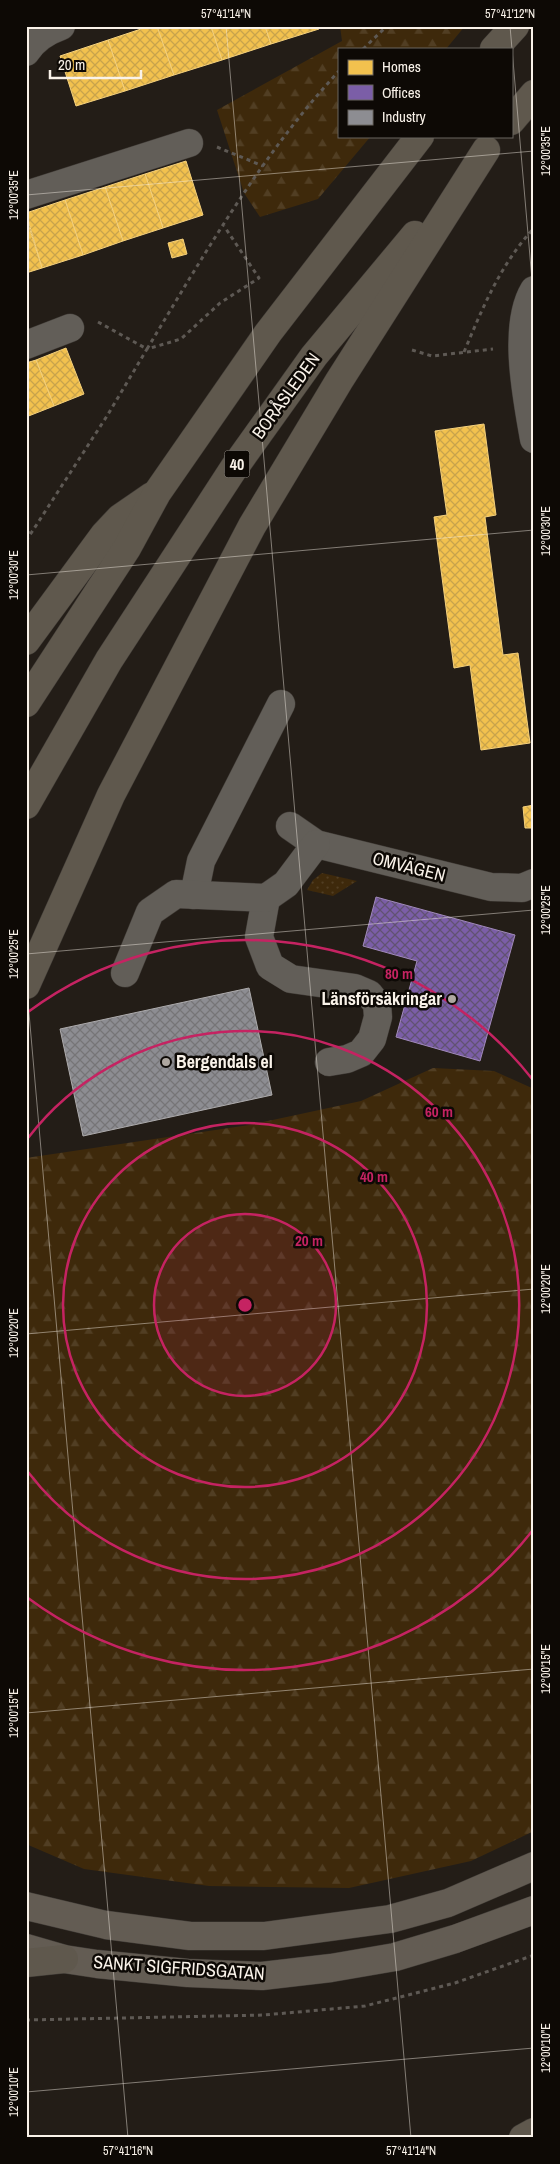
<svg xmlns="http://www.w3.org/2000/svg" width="560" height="2164" font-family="'Archivo Narrow',sans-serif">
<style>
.grass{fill:url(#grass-dots)}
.forest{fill:url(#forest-firs)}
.homes{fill:url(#homes-cross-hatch);stroke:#f4d07c}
.offices{fill:url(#offices-cross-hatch);stroke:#a18abb}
.industry{fill:url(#industry-cross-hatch);stroke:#adabac}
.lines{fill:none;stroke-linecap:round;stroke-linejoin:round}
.minor-casing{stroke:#3f3a35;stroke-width:29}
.major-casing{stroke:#3f3a35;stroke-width:29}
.highway-casing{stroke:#3f3a35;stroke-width:29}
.path{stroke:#5e5954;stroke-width:3;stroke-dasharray:4 4;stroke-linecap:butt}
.minor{stroke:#625e58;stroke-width:28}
.major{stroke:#635c53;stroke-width:28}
.highway{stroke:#5f584d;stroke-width:28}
.ticks{fill:none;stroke:#f9f2e9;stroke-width:1;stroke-opacity:0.45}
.ring{fill:none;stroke:#c52362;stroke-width:2.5}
.poi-dot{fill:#aea7a0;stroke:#0d0905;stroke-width:2}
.labels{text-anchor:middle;stroke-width:5;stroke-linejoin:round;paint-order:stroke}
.shield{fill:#0d0905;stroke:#b2aca5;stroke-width:1}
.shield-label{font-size:16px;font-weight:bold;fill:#f9f2e9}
.street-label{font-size:18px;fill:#f9f2e9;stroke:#0d0905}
.poi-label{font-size:18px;font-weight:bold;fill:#f9f2e9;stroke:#0d0905;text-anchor:end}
.centre{fill:#c52362;stroke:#0d0905;stroke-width:2.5}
.ring-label{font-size:15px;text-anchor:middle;font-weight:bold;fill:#c52362;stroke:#0d0905;stroke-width:5;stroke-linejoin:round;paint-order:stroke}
.neatline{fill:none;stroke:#f9f2e9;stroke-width:2}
.ticks-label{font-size:12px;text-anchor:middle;fill:#f9f2e9}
</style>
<defs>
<pattern id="grass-dots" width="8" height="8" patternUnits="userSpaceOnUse" patternTransform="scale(1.25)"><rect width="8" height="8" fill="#3e290b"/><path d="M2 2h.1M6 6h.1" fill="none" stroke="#513e23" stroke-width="1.8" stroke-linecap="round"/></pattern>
<pattern id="forest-firs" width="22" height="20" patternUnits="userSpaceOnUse" patternTransform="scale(1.25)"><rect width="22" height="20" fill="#3e290b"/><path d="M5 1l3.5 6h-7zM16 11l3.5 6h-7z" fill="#513e23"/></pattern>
<pattern id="homes-cross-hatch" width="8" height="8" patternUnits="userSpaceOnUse" patternTransform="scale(1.25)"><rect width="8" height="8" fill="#f2c14e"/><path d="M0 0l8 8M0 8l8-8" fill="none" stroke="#c8a34c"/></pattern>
<pattern id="offices-cross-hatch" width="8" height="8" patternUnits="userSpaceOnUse" patternTransform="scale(1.25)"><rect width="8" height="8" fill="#7b5ea7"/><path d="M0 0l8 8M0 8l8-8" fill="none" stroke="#615272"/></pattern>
<pattern id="industry-cross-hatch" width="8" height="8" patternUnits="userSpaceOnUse" patternTransform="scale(1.25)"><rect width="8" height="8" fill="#8d8d92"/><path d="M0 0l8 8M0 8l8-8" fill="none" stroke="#767577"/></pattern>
</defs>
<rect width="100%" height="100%" fill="#231d17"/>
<path class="grass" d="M 322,873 L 357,881 L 333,896 L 307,890 L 313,880 Z"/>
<g class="forest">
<path d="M 340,26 L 465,26 L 446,49 L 339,49 L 339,136 L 371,136 L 318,199 L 260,217 L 244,193 L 217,110 L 342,41 Z"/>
<path d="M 433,1068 L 494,1071 L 534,1089 L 534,1831 L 471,1861 L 349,1888 L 209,1886 L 84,1869 L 26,1844 L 26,1158 L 249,1125 L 361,1101 Z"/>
</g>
<g class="homes">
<path d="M 150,26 L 157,26 L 174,75 L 125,91 L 108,40 Z"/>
<path d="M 157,26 L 211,26 L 222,60 L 174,75 Z"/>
<path d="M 211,26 L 265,26 L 271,44 L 222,60 Z"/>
<path d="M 265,26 L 319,26 L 319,29 L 271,44 Z"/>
<path d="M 108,40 L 125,91 L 76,106 L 60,56 Z"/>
<path d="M 186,161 L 203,215 L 163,228 L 145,174 Z"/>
<path d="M 145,174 L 163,228 L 123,241 L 105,187 Z"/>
<path d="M 105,187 L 123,241 L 83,255 L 65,200 Z"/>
<path d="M 65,200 L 83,255 L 42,268 L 26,213 Z"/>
<path d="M 26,217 L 42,268 L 26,273 Z"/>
<path d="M 183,239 L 187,254 L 172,258 L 168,243 Z"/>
<path d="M 66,348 L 84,394 L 54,406 L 36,360 Z"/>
<path d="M 36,360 L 54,406 L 26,417 L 26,363 Z"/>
<path d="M 484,424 L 496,515 L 485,517 L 503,655 L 518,653 L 530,743 L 481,750 L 470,665 L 454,668 L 434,517 L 447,515 L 435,431 Z"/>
<path d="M 534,805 L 534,828 L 525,828 L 523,807 Z"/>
</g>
<path class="offices" d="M 376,897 L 515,935 L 480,1061 L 396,1037 L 417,961 L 363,946 Z"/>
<path class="industry" d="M 249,988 L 272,1095 L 83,1136 L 60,1029 Z"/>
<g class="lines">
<defs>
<g id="minor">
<path d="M 26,52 C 34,39 47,31 61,26"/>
<path d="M 26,195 L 189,143"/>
<path d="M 534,290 C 512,326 527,399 534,439"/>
<path d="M 26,345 L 70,328"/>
<path d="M 290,826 L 316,844 L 491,887 L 522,888 L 534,883"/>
<path d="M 194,895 L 201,861 L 281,704"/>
<path d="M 266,898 L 259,937 L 270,966 L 291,979 L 355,988 L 369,994 L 377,1004 L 378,1017 L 372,1039 L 361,1053 L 347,1059 L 329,1062"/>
<path d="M 125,973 L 150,912 L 176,894 L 266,898 L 286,884 L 316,844"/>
</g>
<g id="major">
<path d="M 26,1906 L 106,1925 L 190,1936 L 264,1936 L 390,1919 L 448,1903 L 534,1866"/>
<path d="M 26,1948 L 64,1959 L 97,1964 L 188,1973 L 262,1976 L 331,1968 L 395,1957 L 455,1939 L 534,1910"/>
</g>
<g id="highway">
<path d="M 494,49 L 515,26"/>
<path d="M 511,121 L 534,94"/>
<path d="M 26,641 L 104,535 L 120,518 L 152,496"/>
<path d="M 26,703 L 127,548 L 157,493 L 268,333 L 420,136"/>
<path d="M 26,805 L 109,660 L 234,468 L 314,356 L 415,235"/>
<path d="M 26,985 L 111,795 L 252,526 L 339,381 L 486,150"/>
<path d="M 26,1963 L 64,1959"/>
<path d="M 523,2138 L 534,2132"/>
</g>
</defs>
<use href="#minor" class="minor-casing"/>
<use href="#major" class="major-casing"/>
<use href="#highway" class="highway-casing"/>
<g class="path">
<path d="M 363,49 L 387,26"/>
<path d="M 217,147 L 263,166"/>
<path d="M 98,322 L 147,349 C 205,253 262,154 339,71"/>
<path d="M 412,350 L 432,356 L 493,349"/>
<path d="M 464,352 C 483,307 500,265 534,228"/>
<path d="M 26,531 L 31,534"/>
<path d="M 26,541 L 107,416 L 147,349 L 181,339 L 220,303 L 259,278 L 224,226"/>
<path d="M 26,2020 L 264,2015 L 365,2006 L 455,1983 L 534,1955"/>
</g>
<use href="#minor" class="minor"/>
<use href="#major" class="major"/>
<use href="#highway" class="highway"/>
</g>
<path class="ticks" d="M 226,26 L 411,2138M 510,26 L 534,303M 26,195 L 534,151M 26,575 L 534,530M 26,954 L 534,910M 26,979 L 128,2138M 26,1334 L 534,1289M 26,1713 L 534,1669M 26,2092 L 534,2048"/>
<circle cx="245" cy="1305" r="91" fill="#c52362" fill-opacity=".12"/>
<g class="ring">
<circle cx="245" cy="1305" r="91"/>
<circle cx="245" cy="1305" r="182"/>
<path d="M28 1138A274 274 0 1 1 28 1472"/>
<path d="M533 1530A365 365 0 0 1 28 1598M28 1012A365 365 0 0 1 533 1080"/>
</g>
<g class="poi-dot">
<circle cx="452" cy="999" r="5"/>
<circle cx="166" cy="1062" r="5"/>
</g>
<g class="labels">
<rect class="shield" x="224.5" y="450.5" width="25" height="27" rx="4"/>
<g class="shield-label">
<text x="237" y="470">40</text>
</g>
<g class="street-label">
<text transform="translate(286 396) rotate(-54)" y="6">BORÅSLEDEN</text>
<text transform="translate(409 867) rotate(14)" y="6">OMVÄGEN</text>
<text transform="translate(179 1968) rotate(4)" y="6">SANKT SIGFRIDSGATAN</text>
</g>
<g class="poi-label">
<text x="442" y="1005">Länsförsäkringar</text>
<text x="176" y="1068" text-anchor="start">Bergendals el</text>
</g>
</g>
<circle cx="245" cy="1305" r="8" class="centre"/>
<g class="ring-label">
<text x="399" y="979">80 m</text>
<text x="439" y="1117">60 m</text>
<text x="374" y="1182">40 m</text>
<text x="309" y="1246">20 m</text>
</g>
<rect width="560" height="2164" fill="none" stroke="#0d0905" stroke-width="55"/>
<rect x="338" y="48" width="175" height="90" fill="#0d0905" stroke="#6b6660"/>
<rect x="348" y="60" width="25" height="15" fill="#f2c14e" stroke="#6b6660"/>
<text x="382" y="72" font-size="15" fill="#f9f2e9">Homes</text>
<rect x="348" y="85" width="25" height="15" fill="#7b5ea7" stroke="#6b6660"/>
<text x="382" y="98" font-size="15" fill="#f9f2e9">Offices</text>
<rect x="348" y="110" width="25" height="15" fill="#8d8d92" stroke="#6b6660"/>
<text x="382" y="122" font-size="15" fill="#f9f2e9">Industry</text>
<path d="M50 70v8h91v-8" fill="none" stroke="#f9f2e9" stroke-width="2.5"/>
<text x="58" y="70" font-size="15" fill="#f9f2e9" stroke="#0d0905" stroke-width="4" paint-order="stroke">20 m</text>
<rect x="28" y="28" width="504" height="2108" class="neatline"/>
<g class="ticks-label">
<text x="226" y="18">57°41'14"N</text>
<text x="510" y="18">57°41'12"N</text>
<text transform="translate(546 151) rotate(-90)" y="4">12°00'35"E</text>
<text transform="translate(14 195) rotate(-90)" y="4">12°00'35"E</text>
<text transform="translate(546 531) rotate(-90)" y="4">12°00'30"E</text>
<text transform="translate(14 575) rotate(-90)" y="4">12°00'30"E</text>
<text transform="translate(546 910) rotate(-90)" y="4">12°00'25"E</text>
<text transform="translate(14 954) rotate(-90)" y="4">12°00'25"E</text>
<text transform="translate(546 1289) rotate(-90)" y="4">12°00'20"E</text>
<text transform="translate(14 1333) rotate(-90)" y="4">12°00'20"E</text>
<text transform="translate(546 1669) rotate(-90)" y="4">12°00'15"E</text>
<text transform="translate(14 1713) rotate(-90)" y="4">12°00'15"E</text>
<text transform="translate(546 2048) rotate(-90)" y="4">12°00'10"E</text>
<text transform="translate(14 2092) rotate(-90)" y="4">12°00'10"E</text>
<text x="128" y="2155">57°41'16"N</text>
<text x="411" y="2155">57°41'14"N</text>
</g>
</svg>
